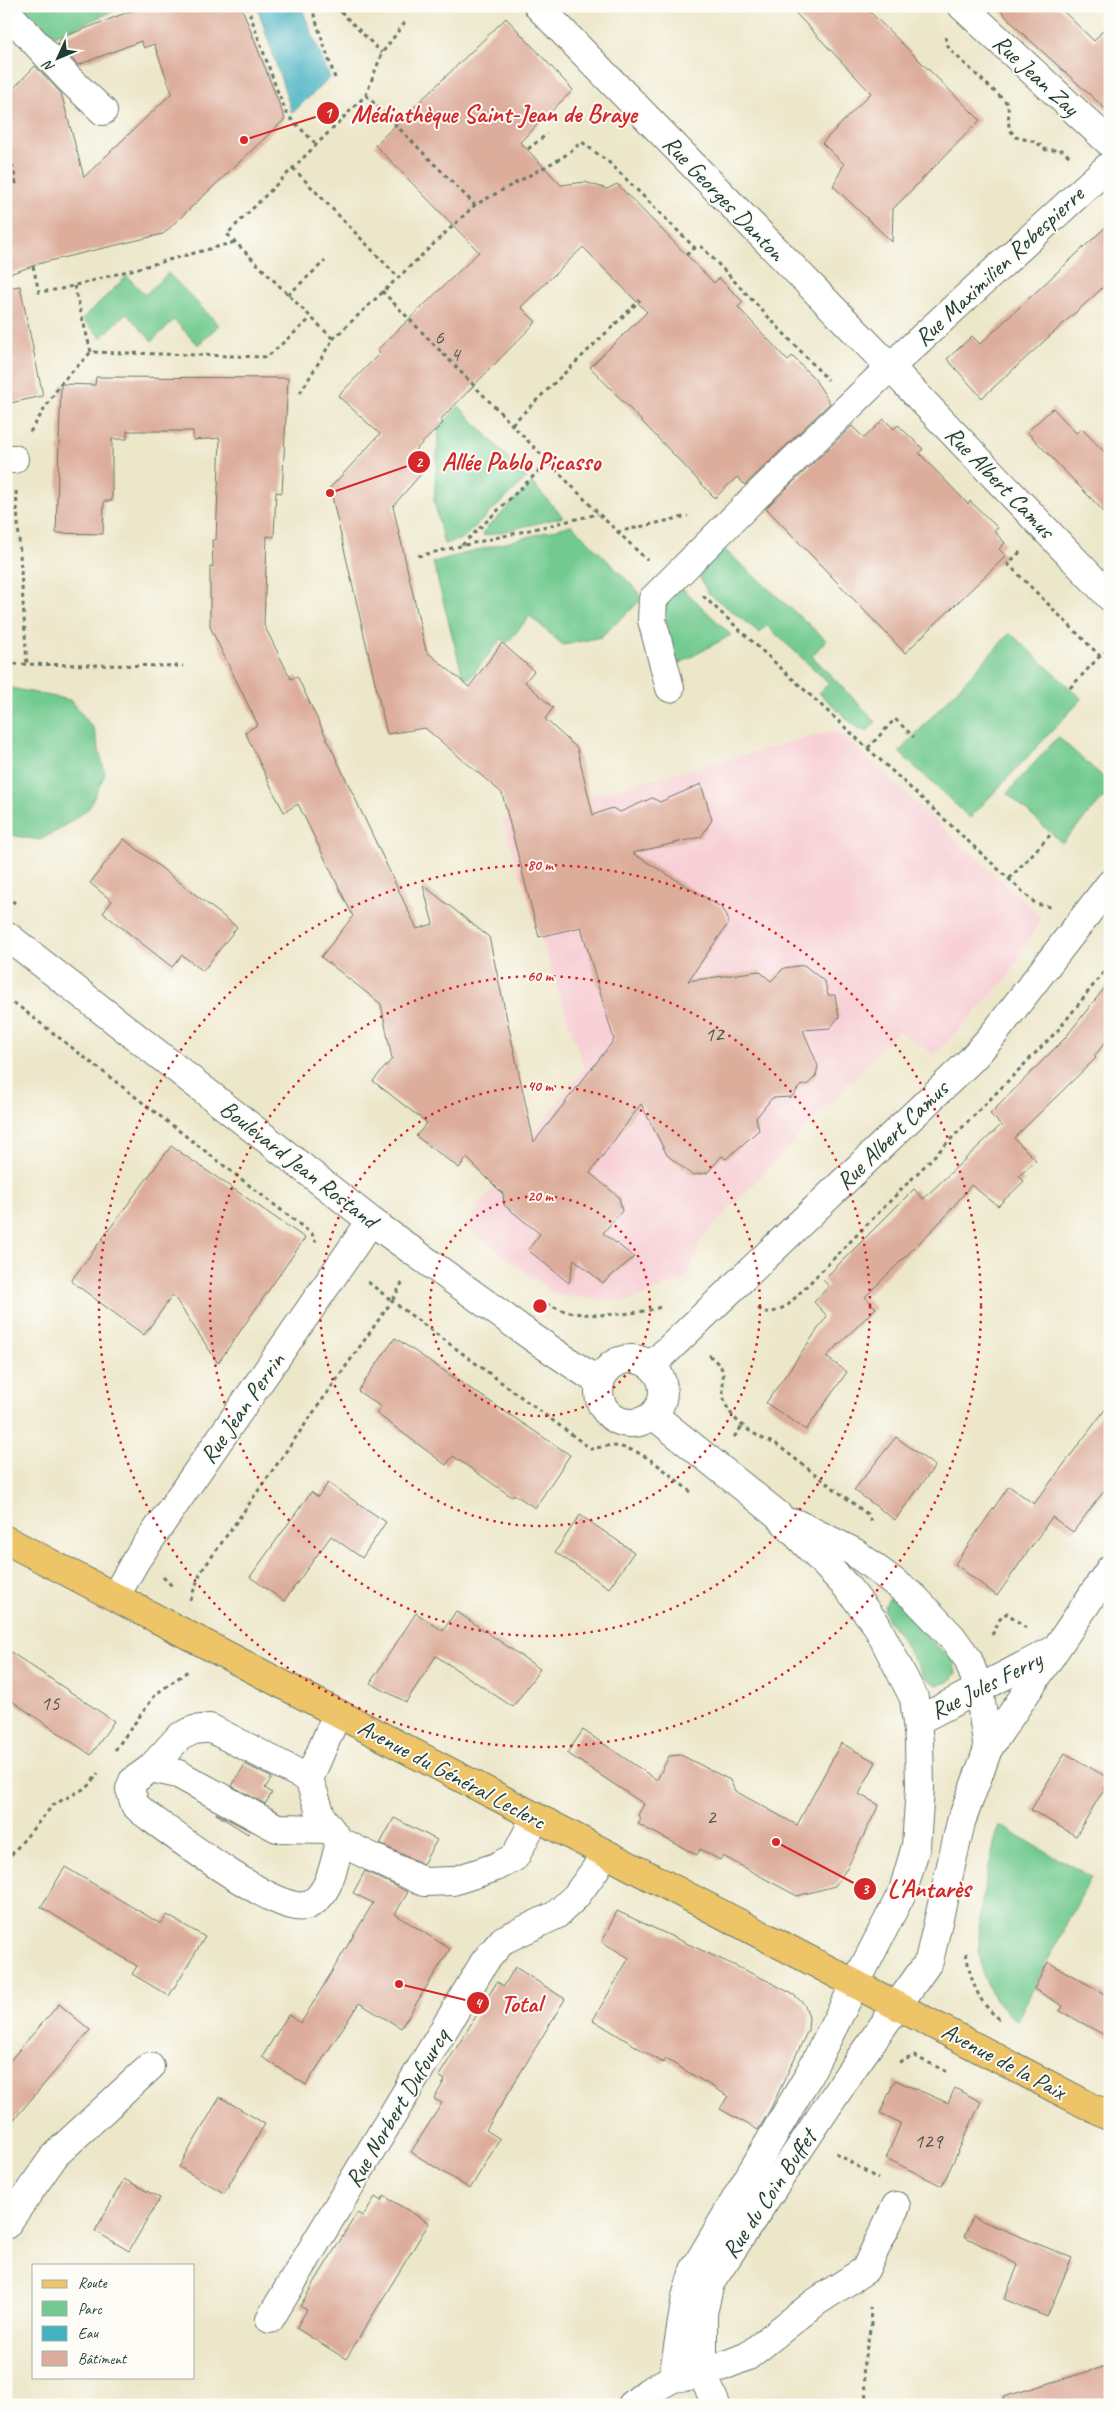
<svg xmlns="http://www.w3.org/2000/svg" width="1116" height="2411" font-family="Caveat,sans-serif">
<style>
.built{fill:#f7cfd5}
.green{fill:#72ca90;stroke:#488462}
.water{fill:#44b1c1;stroke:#32777a}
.building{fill:#ddad9b}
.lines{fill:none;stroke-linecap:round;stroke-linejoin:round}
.minor-casing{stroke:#677868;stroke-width:30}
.major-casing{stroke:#677868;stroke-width:30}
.path{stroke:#677868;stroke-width:3;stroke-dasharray:4 4;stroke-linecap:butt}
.minor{stroke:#fff;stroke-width:28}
.major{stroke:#eec469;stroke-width:28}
.ring{fill:none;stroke:#d62828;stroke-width:2.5;stroke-dasharray:2.5 5}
.labels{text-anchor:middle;stroke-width:4;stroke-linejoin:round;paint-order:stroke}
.number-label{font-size:21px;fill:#4e594e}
.street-label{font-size:24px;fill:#1f3d34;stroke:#fdfcf7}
.centre{fill:#d62828;stroke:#fdfcf7;stroke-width:2.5}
.ring-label{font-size:15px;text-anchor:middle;font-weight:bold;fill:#d62828;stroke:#fdfcf7;stroke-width:4;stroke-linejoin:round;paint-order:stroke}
.leader{fill:none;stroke:#d62828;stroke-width:2}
.callout-dot{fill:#d62828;stroke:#fdfcf7;stroke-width:2}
.mark-label{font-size:15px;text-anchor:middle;font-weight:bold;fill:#fff}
.callout-label{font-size:25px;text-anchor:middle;font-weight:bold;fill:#d62828;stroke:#fdfcf7;stroke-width:4;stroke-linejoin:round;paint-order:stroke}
</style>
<rect width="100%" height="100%" fill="#fdfcf7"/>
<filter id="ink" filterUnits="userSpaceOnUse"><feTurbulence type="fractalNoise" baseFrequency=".02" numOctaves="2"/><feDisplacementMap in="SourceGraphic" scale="10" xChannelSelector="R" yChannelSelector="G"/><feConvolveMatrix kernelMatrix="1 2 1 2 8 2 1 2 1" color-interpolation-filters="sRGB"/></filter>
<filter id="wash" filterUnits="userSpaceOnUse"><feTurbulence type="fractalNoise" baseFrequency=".0096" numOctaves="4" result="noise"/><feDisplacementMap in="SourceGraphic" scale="20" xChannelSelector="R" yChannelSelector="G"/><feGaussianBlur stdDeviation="1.12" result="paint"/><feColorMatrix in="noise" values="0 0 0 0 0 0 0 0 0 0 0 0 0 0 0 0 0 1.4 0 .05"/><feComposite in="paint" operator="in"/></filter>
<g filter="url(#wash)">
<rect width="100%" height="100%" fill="#ede7ca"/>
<path class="built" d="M 836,730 L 1041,917 L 1009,976 L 935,1055 L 898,1031 L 700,1240 L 687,1279 L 626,1302 L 557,1295 L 464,1226 L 584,1068 L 502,820 Z"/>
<g class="green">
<path d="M 21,6 L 126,6 L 54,36 Z"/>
<path d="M 168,273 L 219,325 L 198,345 L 174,320 L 152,341 L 126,313 L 101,338 L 82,319 L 127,276 L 145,295 Z"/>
<path d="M 459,406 L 527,478 L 462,539 L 444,544 L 434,501 L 439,427 Z"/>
<path d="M 532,483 L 563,517 L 484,536 L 483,532 Z"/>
<path d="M 572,525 L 639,592 L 639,602 L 601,637 L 563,645 L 530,616 L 507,643 L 501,639 L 469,679 L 462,673 L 433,562 Z"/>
<path d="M 715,549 L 724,549 L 826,640 L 812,656 L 876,722 L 867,731 L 857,728 L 819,693 L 829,683 L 766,625 L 760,633 L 708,593 L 696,570 Z"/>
<path d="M 680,586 L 731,635 L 675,666 L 665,617 L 664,601 Z"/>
<path d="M 1010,633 L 1082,699 L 970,818 L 899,752 Z"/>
<path d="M 6,687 L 70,700 L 94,729 L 105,774 L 89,808 L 57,831 L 39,840 L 10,835 L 6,832 Z"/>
<path d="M 1058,737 L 1110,783 L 1110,791 L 1062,843 L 1007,793 Z"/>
<path d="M 897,1597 L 915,1609 L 921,1627 L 931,1641 L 953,1660 L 956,1673 L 949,1682 L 937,1685 L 924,1677 L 900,1636 L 887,1619 L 884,1609 L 888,1600 Z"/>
<path d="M 999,1825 L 1091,1877 L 1016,2022 C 1010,2014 1001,2007 995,1999 C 963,1953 987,1875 999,1825 Z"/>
</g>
<path class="water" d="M 257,6 L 301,6 L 330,78 L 292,113 Z"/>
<g id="blocks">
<g class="building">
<path d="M 144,6 L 241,6 L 285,119 L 163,234 L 45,262 L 6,275 L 6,96 L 35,66 L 61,93 L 84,177 L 172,93 L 154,44 L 144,48 L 141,41 L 78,65 L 57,43 L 63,37 Z"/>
<path d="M 789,6 L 864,6 L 980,120 L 893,209 L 892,242 L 833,186 L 844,164 L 822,143 L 871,93 Z"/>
<path d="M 996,6 L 1058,6 L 1094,41 L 1110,22 L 1110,113 L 1021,32 Z"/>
<path d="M 506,18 L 573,90 L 520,142 L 561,185 L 585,182 L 607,189 L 617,184 L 714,283 L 719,278 L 743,302 L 738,307 L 788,361 L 792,356 L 814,378 L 830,403 L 745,485 L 737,477 L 715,498 L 590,367 L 647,312 L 583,247 L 521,307 L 536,322 L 440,420 L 443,423 L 410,455 L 413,458 L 409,462 L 421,474 L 393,506 L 426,651 L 469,687 L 502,643 L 534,671 L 525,682 L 553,708 L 545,719 L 577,748 L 593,815 L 612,808 L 620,812 L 652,798 L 660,802 L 701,784 L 712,820 L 701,837 L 632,853 L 721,907 L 727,915 L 728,924 L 688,981 L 759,971 L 771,981 L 784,968 L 804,965 L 825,982 L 828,995 L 835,995 L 839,1017 L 830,1028 L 803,1030 L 818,1066 L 816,1076 L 808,1084 L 800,1086 L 792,1097 L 772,1098 L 756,1118 L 759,1130 L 726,1159 L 722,1156 L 707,1173 L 692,1175 L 667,1155 L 641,1104 L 590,1173 L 619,1197 L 622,1211 L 603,1233 L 634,1257 L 603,1283 L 574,1259 L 569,1283 L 528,1250 L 540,1234 L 504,1205 L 503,1194 L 467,1158 L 459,1168 L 416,1136 L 427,1123 L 373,1081 L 392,1059 L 381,1004 L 321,957 L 353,916 L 298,804 L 284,812 L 275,795 L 245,732 L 258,725 L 210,627 L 210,567 L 213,567 L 212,540 L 216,540 L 220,438 L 193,440 L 193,431 L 127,431 L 127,439 L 112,439 L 112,501 L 104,501 L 103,534 L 56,533 L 61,384 L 95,385 L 96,377 L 288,378 L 282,493 L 276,492 L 274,537 L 267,536 L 264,625 L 291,679 L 297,676 L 417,929 L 433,924 L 423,885 L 489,937 L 534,1142 L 614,1040 L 581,927 L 539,937 L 502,793 L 425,728 L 387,734 L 330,488 L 380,434 L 338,396 L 380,353 L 377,350 L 479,252 L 375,145 Z"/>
<path d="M 1110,223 L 1110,281 L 982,398 L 947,359 L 972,336 L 980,344 Z"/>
<path d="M 20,286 L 43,396 L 6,404 L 6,288 Z"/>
<path d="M 1053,408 L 1076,433 L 1082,429 L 1110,458 L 1110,518 L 1027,432 Z"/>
<path d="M 884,419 L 894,429 L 898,425 L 923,449 L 919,453 L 968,504 L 970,501 L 998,528 L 994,531 L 1005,543 L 999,549 L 1006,556 L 905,653 L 766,508 L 852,426 L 864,438 Z"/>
<path d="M 124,839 L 237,927 L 203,971 L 182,955 L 172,967 L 103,913 L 112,901 L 90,883 Z"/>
<path d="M 1110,981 L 1110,1037 L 1094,1056 L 1096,1058 L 1014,1138 L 1036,1160 L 1019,1176 L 1024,1181 L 998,1206 L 971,1185 L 944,1218 L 865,1297 L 876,1308 L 826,1357 L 847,1372 L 806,1430 L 766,1403 L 827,1316 L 814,1302 L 829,1286 L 823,1280 L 914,1189 L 923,1199 L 1001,1125 L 1003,1127 L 990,1114 L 1065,1038 Z"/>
<path d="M 171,1146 L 305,1238 L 218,1363 L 173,1295 L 144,1335 L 71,1281 Z"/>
<path d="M 395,1338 L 570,1455 L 535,1508 L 514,1494 L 512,1497 L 453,1456 L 446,1465 L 376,1413 L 381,1407 L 358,1391 Z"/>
<path d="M 1110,1403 L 1110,1483 L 1073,1532 L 1052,1517 L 997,1596 L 955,1564 L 1009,1486 L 1034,1504 Z"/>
<path d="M 896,1437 L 935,1466 L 895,1520 L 854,1490 Z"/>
<path d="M 328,1483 L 386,1522 L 362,1558 L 331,1536 L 284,1601 L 250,1577 L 311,1492 L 318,1497 Z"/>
<path d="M 580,1515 L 634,1552 L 609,1588 L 555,1552 Z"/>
<path d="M 456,1611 L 540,1669 L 513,1707 L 436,1656 L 406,1702 L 370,1683 L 416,1613 L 443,1631 Z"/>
<path d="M 6,1649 L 114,1721 L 91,1755 L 6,1697 Z"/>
<path d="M 583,1730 L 657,1780 L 669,1756 L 681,1755 L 730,1780 L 735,1791 L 797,1825 L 841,1743 L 876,1762 L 859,1794 L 879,1805 L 847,1868 L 835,1886 L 797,1896 L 723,1856 L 720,1860 L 700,1849 L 697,1855 L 638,1824 L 641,1819 L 638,1815 L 644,1804 L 567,1753 Z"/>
<path d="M 1065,1753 L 1110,1779 L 1076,1836 L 1031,1810 Z"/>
<path d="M 245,1764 L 272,1778 L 265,1788 L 272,1793 L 265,1804 L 232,1786 Z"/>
<path d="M 216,1813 L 250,1831 L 248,1834 L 216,1814 Z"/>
<path d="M 394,1818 L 437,1840 L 423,1864 L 380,1844 Z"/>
<path d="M 65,1867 L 161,1924 L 167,1915 L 205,1937 L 169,1996 L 132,1974 L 137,1966 L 41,1907 Z"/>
<path d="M 365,1871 L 408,1892 L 395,1914 L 450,1949 L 401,2028 L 359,2003 L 306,2085 L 262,2057 L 288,2015 L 301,2023 L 373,1903 L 353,1893 Z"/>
<path d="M 617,1911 L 768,1981 L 794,1995 L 804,2004 L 809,2016 L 808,2030 L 771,2108 L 758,2130 L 720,2109 L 728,2096 L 666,2059 L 663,2063 L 593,2020 L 629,1958 L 602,1942 Z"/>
<path d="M 1048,1962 L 1110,1997 L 1110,2038 L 1060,2011 L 1063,2006 L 1034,1989 Z"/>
<path d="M 515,1967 L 565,1999 L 486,2130 L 500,2139 L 470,2189 L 411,2152 L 442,2103 L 434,2099 L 445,2080 L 439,2076 L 497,1982 L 504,1986 Z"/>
<path d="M 59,2004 L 90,2030 L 6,2129 L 6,2065 Z"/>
<path d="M 895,2080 L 948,2103 L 955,2088 L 981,2102 L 942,2186 L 886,2158 L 901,2123 L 880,2113 Z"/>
<path d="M 220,2097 L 265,2124 L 224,2193 L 179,2167 Z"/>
<path d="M 124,2179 L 160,2198 L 129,2251 L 95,2231 Z"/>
<path d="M 384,2196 L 429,2223 L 346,2359 L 296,2328 L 307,2310 L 300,2306 L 357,2213 L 363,2216 L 375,2197 L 381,2201 Z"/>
<path d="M 973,2217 L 1072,2258 L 1047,2317 L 1004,2299 L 1018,2265 L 964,2236 Z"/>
<path d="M 1110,2365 L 1110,2405 L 1004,2405 L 1003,2397 Z"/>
</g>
</g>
</g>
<g filter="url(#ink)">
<use href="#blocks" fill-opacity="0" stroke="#677868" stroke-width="1"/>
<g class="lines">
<defs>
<g id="minor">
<path d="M 538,6 L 890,367 L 1110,597"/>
<path d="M 962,6 L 1110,143"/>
<path d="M 6,11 L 69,79 L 103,111"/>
<path d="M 6,459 L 14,459"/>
<path d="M 670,688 L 652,620 L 653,599 L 748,504 L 890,367 L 1110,165"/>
<path d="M 6,935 L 371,1221 L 535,1339 L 599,1382"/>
<circle cx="631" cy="1391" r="32"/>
<path d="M 651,1366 L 972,1059 L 993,1035 L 1110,884"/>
<path d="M 653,1415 L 777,1514 L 847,1587 L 876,1624 L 914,1698 L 919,1741 L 920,1788 L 916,1846 L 903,1891 L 807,2078 L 694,2270 L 686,2297 L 673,2378"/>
<path d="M 115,1597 L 136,1560 L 371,1221"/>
<path d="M 337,1714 L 309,1779 L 322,1818 L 340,1842 L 424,1882 L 453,1881 L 496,1867 L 515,1857 L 535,1818"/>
<path d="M 917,1721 L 1052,1651"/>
<path d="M 988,1749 L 1110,1569"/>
<path d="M 151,1768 L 178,1774 L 277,1828 L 330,1829"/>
<path d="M 309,1779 L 210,1728 L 194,1730 L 179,1737 L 151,1768 L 133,1781 L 130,1789 L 135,1805 L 144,1813 C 170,1832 278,1914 305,1906 C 330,1898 334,1863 340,1842"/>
<path d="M 6,2225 L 55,2155 L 150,2067"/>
<path d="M 270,2319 L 485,1961 L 503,1940 L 556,1915 L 576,1896 L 595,1870 L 604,1854"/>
<path d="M 632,2405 L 648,2392 L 673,2378 L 703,2374 L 748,2356 L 816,2302 L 865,2270 L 896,2206"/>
<path d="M 716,2405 L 703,2374 L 703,2313 L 710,2283 L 853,2068 L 929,1961 L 961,1822 L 988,1749 L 979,1689 L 968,1659 L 952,1637 L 914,1597 L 854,1552 L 795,1523"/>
</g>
<path id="major" d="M 6,1540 C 374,1732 742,1924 1110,2117"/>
</defs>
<use href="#minor" class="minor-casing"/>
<use href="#major" class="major-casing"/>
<g class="path">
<path d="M 247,6 L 277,90 L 288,116 L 317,145"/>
<path d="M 311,6 L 335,78"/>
<path d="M 335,6 L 382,53"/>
<path d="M 945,37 L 949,49 L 1008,104 L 1009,128 L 1015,137 L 1036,142 L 1046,150 L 1062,150 L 1070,157"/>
<path d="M 366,95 L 475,205"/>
<path d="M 9,149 L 17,188"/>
<path d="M 528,149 L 547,134"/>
<path d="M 293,168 L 398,277"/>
<path d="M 6,184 L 15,181"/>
<path d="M 686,255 L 695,248"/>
<path d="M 33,266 L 39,292 L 61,289 L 235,242"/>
<path d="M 74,286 L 91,352"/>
<path d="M 382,291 L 599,514 L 647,560"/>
<path d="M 288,295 L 325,261"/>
<path d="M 333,339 L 475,205 L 563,157 L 582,142 L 611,164 L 695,248 L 702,247 L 828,380"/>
<path d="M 300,393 L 333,339 L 227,234 L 366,95 L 382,53 L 405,22"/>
<path d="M 512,424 L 640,300"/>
<path d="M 30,432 L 61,383 L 91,352 L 267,357 L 311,318"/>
<path d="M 16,491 L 27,665"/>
<path d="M 617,532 L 688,516"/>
<path d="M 462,545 L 548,462"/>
<path d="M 1020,552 L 1008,564 L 1100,656 L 1110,648"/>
<path d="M 418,556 L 598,514"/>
<path d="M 703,596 L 1036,904 L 1051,907"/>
<path d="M 6,664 L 183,666"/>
<path d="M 1070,688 L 1100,656"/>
<path d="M 868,748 L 895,719 L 914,737"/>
<path d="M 1009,879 L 1052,833"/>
<path d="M 6,896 L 15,903"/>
<path d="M 6,1000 L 17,1005 L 312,1234 L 316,1242"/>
<path d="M 368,1282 L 392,1301 L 402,1283"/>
<path d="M 546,1304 C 554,1307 561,1310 569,1312 C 592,1317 641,1315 663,1306"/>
<path d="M 758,1308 C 768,1317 778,1310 788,1305 L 1059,1029 L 1110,964"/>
<path d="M 709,1355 C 728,1372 722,1370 723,1392 C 724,1418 755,1437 776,1444 L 867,1514 L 872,1523"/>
<path d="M 734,1437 L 743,1425"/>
<path d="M 163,1577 L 173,1587"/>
<path d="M 190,1600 L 201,1572 L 392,1301 L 591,1449 C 598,1448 607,1445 614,1446 C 644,1448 669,1475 691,1492"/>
<path d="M 992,1635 L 1000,1619 L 1007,1613 L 1026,1628"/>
<path d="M 115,1750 L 156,1694 L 188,1671"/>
<path d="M 6,1861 L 53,1805 L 89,1786 L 98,1773"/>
<path d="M 966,1953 C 971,1980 977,2003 1001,2020"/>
<path d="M 899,2062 L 914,2056 L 950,2073"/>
<path d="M 836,2153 L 878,2179"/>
<path d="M 868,2405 L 863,2368 L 871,2324 L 870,2307"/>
</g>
<use href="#minor" class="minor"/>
<use href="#major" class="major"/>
</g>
</g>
<g class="ring">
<circle cx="540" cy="1306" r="110"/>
<circle cx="540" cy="1306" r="220"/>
<circle cx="540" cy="1306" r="330"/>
<circle cx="540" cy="1306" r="441"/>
</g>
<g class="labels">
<g class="number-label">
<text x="439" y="344">6</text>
<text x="455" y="361">4</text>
<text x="714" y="1041">12</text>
<text x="50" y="1710">15</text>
<text x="711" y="1824">2</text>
<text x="928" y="2148">129</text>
</g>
<g class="street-label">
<text transform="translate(1036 75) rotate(43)" y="8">Rue Jean Zay</text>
<text transform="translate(724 198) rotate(46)" y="8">Rue Georges Danton</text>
<text transform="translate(999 266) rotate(-43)" y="8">Rue Maximilien Robespierre</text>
<text transform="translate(1000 482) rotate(46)" y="8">Rue Albert Camus</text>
<text transform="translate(892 1135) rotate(-44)" y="8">Rue Albert Camus</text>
<text transform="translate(299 1164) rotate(38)" y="8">Boulevard Jean Rostand</text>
<text transform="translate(242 1408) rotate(-55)" y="8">Rue Jean Perrin</text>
<text transform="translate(986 1685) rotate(-27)" y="8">Rue Jules Ferry</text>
<text transform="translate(452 1774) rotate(28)" y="8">Avenue du Général Leclerc</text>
<text transform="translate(1004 2061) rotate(28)" y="8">Avenue de la Paix</text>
<text transform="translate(397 2108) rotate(-59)" y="8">Rue Norbert Dufourcq</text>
<text transform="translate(769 2194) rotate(-56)" y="8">Rue du Coin Buffet</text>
</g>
</g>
<circle cx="540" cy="1306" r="8" class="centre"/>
<g class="ring-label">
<text x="540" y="870">80 m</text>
<text x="540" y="981">60 m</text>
<text x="540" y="1091">40 m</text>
<text x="540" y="1201">20 m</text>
</g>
<path class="leader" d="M244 140L328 113M330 493L419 462M776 1842L865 1889M399 1984L478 2003"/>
<g class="callout-dot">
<circle cx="244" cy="140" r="5"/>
<circle cx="330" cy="493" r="5"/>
<circle cx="776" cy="1842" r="5"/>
<circle cx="399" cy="1984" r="5"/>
<circle cx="328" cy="113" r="12"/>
<circle cx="419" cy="462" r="12"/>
<circle cx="865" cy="1889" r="12"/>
<circle cx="478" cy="2003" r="12"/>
</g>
<g class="mark-label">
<text x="328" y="118">1</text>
<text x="419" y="467">2</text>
<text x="865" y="1894">3</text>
<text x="478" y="2008">4</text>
</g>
<g class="callout-label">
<text x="494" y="122">Médiathèque Saint-Jean de Braye</text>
<text x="521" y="470">Allée Pablo Picasso</text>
<text x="929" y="1897">L'Antarès</text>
<text x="521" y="2012">Total</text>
</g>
<rect width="1116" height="2411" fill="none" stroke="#fdfcf7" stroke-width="25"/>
<rect x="32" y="2264" width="162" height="115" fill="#fdfcf7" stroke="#a4b0a9"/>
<rect x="42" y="2280" width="25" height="8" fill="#eec469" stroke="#a4b0a9"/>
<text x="78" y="2288" font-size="15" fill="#1f3d34">Route</text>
<rect x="42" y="2301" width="25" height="15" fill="#72ca90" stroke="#a4b0a9"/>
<text x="78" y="2314" font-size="15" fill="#1f3d34">Parc</text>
<rect x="42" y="2326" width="25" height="15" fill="#44b1c1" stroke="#a4b0a9"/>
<text x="78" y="2338" font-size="15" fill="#1f3d34">Eau</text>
<rect x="42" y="2351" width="25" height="15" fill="#ddad9b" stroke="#a4b0a9"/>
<text x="78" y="2364" font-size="15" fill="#1f3d34">Bâtiment</text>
<g transform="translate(58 58) rotate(226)" stroke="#fdfcf7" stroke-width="4" paint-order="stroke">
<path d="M0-4L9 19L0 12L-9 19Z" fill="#1f3d34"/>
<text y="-8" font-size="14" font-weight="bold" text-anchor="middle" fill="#1f3d34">N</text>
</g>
</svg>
